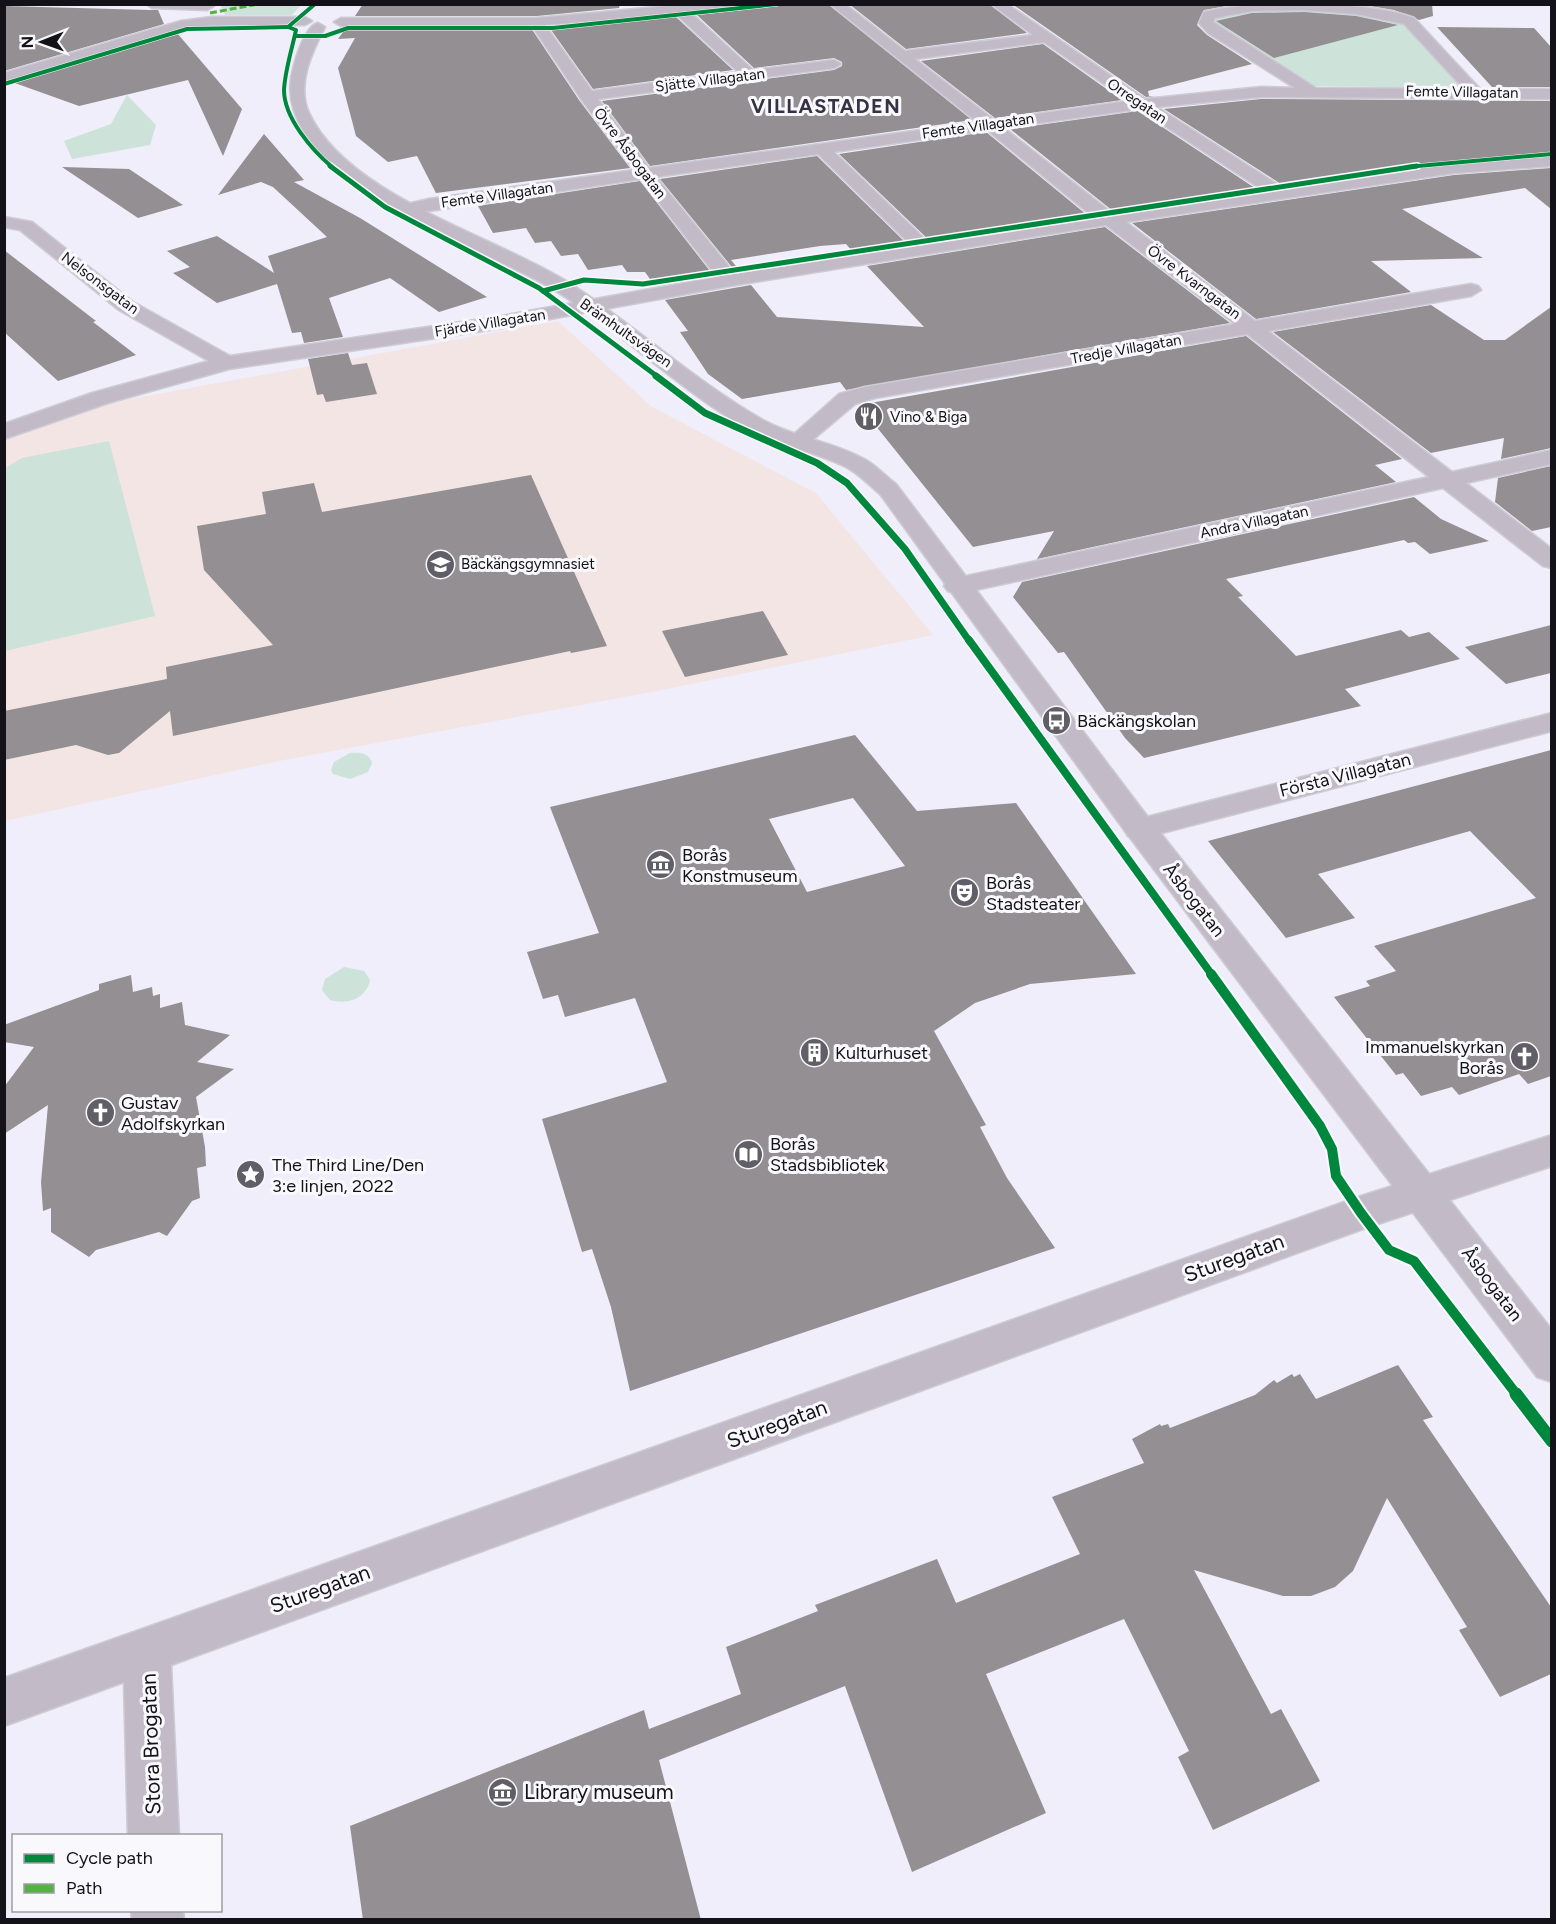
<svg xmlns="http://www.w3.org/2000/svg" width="1556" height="1924" font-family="Figtree,sans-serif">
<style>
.education{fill:#f2e5e3}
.green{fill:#cde2d8}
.building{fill:#938f92;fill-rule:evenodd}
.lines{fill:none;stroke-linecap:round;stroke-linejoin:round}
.minor-casing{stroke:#cdccd5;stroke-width:3}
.tertiary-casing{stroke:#cdccd5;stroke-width:3}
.minor{fill:#c3bac7;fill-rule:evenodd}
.tertiary{fill:#c3bac7;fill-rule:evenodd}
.quiet{stroke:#55b145;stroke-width:3;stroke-dasharray:7 3;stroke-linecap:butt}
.cycleway-far5-casing{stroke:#f9f9fd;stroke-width:5}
.cycleway-far4-casing{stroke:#f9f9fd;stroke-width:8}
.cycleway-far3-casing{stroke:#f9f9fd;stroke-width:10}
.cycleway-far2-casing{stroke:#f9f9fd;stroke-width:11}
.cycleway-far1-casing{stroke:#f9f9fd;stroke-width:14}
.cycleway-casing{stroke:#f9f9fd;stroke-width:16}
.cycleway-far5{stroke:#00873e;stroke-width:4}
.cycleway-far4{stroke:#00873e;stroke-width:5}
.cycleway-far3{stroke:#00873e;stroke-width:7}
.cycleway-far2{stroke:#00873e;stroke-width:8}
.cycleway-far1{stroke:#00873e;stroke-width:10}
.cycleway{stroke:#00873e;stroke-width:13}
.labels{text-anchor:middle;stroke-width:6;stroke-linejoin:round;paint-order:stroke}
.far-street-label{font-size:15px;fill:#131219;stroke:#f9f9fd}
.far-poi-label{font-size:15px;fill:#131219;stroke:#f9f9fd;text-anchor:start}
.poi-label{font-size:18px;fill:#131219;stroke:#f9f9fd;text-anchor:start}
.street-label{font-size:18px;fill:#131219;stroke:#f9f9fd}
.far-district-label{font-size:20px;font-weight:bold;letter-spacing:1.5px;fill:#353343;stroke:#f9f9fd}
.near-street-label{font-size:21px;fill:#131219;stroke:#f9f9fd}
.near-poi-label{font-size:21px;fill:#131219;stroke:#f9f9fd;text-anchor:start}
</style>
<rect width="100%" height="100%" fill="#f0eefa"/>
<path class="education" d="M 558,321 L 652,407 L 816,493 L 933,635 L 652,692 L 284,760 L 5,821 L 4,439 L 114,402 Z"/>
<g class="green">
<path d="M 220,5 L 301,5 L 292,15 L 225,15 Z"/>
<path d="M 1320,7 L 1402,21 L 1463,88 L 1312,86 L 1213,23 L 1216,16 L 1227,12 Z"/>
<path d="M 127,95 L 156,125 L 150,145 L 72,159 L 64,141 L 111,124 Z"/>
<path d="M 109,441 L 155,616 L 5,651 L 5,468 L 22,458 Z"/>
<path d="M 350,753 C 360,752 369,753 372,763 L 368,772 L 350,779 L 333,774 L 331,770 L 334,762 Z"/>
<path d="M 344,967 L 364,971 L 370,980 C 366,999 347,1005 330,1000 L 322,990 L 325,979 Z"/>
</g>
<g class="building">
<path d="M 363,4 L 620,4 L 619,8 L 537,16 L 355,16 Z"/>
<path d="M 794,4 L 828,4 L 972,120 L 650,166 L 602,101 L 834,70 L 842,66 L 842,62 L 834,58 L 754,68 L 697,15 Z"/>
<path d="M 849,4 L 989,4 L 1027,33 L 906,49 Z"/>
<path d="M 1012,4 L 1238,4 L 1204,10 L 1197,25 L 1207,35 L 1252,64 L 1148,91 L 1149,96 L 1155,96 L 1146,97 Z"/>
<path d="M 1358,4 L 1432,4 L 1433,16 L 1419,20 L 1394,10 Z"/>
<path d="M 4,6 L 150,10 L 158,10 L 164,24 L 4,71 Z"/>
<path d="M 1304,12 L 1356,16 L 1398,25 L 1274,58 L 1216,21 L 1252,13 Z"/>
<path d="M 676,17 L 733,70 L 593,89 L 549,27 Z"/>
<path d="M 1437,27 L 1534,28 L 1551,47 L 1551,87 L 1492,87 Z"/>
<path d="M 346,28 L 531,28 L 579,100 L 630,168 L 436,193 L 417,156 L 388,162 L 356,136 L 338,68 L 355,38 L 338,39 Z"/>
<path d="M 177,33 L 242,109 L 223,156 L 188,80 L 79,106 L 12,82 Z"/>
<path d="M 1043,44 L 1122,100 L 995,118 L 921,61 Z"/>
<path d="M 1261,99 L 1551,101 L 1551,154 L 1454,161 L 1284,186 L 1164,109 Z"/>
<path d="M 1138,111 L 1258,190 L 1113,211 L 1010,129 Z"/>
<path d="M 986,132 L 1087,215 L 930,241 L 839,154 Z"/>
<path d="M 264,134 L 304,180 L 294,182 L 360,218 L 487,297 L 439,312 L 390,278 L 329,298 L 343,337 L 304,343 L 301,332 L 292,333 L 277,284 L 217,303 L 173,273 L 190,267 L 167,251 L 217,236 L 274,273 L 268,256 L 327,237 L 273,187 L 261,182 L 218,195 Z"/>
<path d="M 817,156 L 906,243 L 853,252 L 846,244 L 820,246 L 731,260 L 740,271 L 736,272 L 660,179 Z"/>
<path d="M 62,167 L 129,169 L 183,205 L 138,218 Z"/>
<path d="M 1551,168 L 1551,209 L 1525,188 L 1402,209 L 1483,258 L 1371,261 L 1411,292 L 1256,319 L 1132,223 L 1454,175 Z"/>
<path d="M 640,181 L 713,275 L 655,286 L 645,272 L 627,272 L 622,265 L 588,270 L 578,254 L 561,256 L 551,241 L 535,243 L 526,228 L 493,233 L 478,206 Z"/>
<path d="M 1105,227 L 1230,323 L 846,390 L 840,382 L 742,399 L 708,374 L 680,332 L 688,331 L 665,300 L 751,285 L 777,317 L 924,327 L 867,266 Z"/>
<path d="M 4,250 L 96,321 L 93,322 L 136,355 L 58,381 L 4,332 Z"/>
<path d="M 1431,305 L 1484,340 L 1505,340 L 1551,307 L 1551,448 L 1501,459 L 1504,438 L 1431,453 L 1273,332 Z"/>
<path d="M 1246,336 L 1402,459 L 1375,465 L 1396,482 L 1037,559 L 1054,531 L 973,547 L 859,405 Z"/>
<path d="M 348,353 L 352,365 L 367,363 L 377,394 L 326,402 L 323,394 L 317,395 L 308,359 Z"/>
<path d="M 1551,466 L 1551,527 L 1532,531 L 1495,502 L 1498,478 Z"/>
<path d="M 531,475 L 607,646 L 571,653 L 570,651 L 173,736 L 170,711 L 119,753 L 108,755 L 76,745 L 4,760 L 4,711 L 167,679 L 166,667 L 273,645 L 204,570 L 197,526 L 266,514 L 262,492 L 314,483 L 322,512 Z"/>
<path d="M 1414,497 L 1441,519 L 1489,541 L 1430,554 L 1415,542 L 1408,543 L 1404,540 L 1226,579 L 1243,596 L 1238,597 L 1296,656 L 1401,630 L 1409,637 L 1429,632 L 1460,659 L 1345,689 L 1361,706 L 1144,758 L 1125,738 L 1064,652 L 1058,653 L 1013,597 L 1022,582 Z"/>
<path d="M 763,611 L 788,655 L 685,677 L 662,631 Z"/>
<path d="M 1551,625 L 1551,673 L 1506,684 L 1465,647 Z"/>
<path d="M 855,735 L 917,811 L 1016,803 L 1136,974 L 1030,984 L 975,1003 L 934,1031 L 986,1125 L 980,1127 L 1007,1178 L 1055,1248 L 630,1391 L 611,1307 L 592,1249 L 582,1252 L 542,1119 L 667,1082 L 635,998 L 565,1017 L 558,995 L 543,999 L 527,952 L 599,933 L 550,807 ZM 853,798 L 905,866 L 807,892 L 769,819 Z"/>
<path d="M 1551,750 L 1551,1076 L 1528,1084 L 1519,1074 L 1459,1095 L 1452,1087 L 1421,1096 L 1403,1073 L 1396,1075 L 1334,997 L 1370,986 L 1366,981 L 1396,971 L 1374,946 L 1536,898 L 1470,831 L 1318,874 L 1355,918 L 1286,938 L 1208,841 Z"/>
<path d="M 131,975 L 133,992 L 152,987 L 153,996 L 160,994 L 160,1008 L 182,1002 L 185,1025 L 230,1035 L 197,1062 L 234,1069 L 196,1097 L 205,1147 L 206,1166 L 197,1168 L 200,1198 L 192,1201 L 167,1236 L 159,1232 L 96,1250 L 89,1257 L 51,1232 L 51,1208 L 43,1211 L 41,1182 L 48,1105 L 4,1134 L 4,1087 L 34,1047 L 4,1042 L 4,1025 L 99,990 L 99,984 Z"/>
<path d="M 1398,1365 L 1433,1417 L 1423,1420 L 1551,1607 L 1551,1674 L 1500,1697 L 1459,1630 L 1467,1627 L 1387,1498 L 1353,1571 L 1335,1587 L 1311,1596 L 1283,1596 L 1194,1570 L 1271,1714 L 1281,1709 L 1320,1781 L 1213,1830 L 1178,1757 L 1189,1751 L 1124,1619 L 986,1674 L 1046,1813 L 912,1872 L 845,1686 L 659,1760 L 701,1920 L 363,1920 L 350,1826 L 644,1710 L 649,1729 L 741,1694 L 726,1647 L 818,1611 L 815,1605 L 937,1559 L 956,1603 L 1080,1554 L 1052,1497 L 1144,1463 L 1132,1439 L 1160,1424 L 1161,1426 L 1168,1424 L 1170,1428 L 1255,1395 L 1274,1380 L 1277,1383 L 1292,1374 L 1294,1377 L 1300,1374 L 1316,1399 Z"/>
</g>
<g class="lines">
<defs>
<g id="minor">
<path d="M 146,4 L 213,4 L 214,6 L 207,10 L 152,8 Z"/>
<path d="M 690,4 L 747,4 L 741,8 L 690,12 L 753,70 L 834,60 L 841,64 L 834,68 L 598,99 L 649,168 L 977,122 L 830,4 L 845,4 L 905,51 L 1033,35 L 991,4 L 1007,4 L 1145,99 L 1261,87 L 1295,88 L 1208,33 L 1199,23 L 1204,12 C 1253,0 1368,0 1414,18 L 1480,89 L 1552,89 L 1552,99 L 1261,97 L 1157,107 L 1283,188 L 1454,163 L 1552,156 L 1552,166 L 1454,173 L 1126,222 L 1255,321 L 1471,284 L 1478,286 L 1481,290 L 1471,296 L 1268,331 L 1452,472 L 1552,450 L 1552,464 L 1466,483 L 1552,549 L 1552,568 L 1543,566 L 1443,488 L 957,594 L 948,591 L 944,586 L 948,581 L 957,578 L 1429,477 L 1247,334 L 875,398 L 855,404 L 804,447 L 788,447 L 785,442 L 839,394 L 865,387 L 1235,324 L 1106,225 L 730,286 L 496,329 L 229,369 L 108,403 L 4,439 L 4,424 L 92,393 L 209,361 L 119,310 L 20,230 L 4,227 L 4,217 L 32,222 L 133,302 L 230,356 L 496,317 L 717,277 L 641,179 L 409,214 L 403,213 L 400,209 L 403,205 L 429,199 L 634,170 L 581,99 L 532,26 L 341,26 L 334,22 L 341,18 L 537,18 ZM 1304,10 L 1356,14 L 1404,24 L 1464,89 L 1316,88 L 1213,22 L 1215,18 L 1252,11 ZM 676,14 L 738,72 L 592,91 L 545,25 ZM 1044,42 L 1128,101 L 994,120 L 915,59 ZM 1139,109 L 1264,191 L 1112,213 L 1004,128 ZM 987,130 L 1092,216 L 929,243 L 834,152 ZM 818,154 L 911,245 L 735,274 L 656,177 Z"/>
<path d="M 212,17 L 305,17 L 312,21 L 305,25 L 212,25 L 187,28 L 4,82 L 4,73 L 181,21 Z"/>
<path d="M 1552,713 L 1552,731 L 1139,839 L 1128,836 L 1124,829 L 1128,822 L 1139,819 Z"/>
<path d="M 1552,1135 L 1552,1166 L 1363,1229 L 171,1665 L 179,1836 L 128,1836 L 124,1682 L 4,1726 L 4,1678 L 1361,1196 Z"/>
<path d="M 131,1910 L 183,1910 L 184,1920 L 132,1920 Z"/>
</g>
<path id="tertiary" d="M 318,23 L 325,27 C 312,52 296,85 309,113 C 348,197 496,236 571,284 C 637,327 695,381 763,420 C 794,437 829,441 860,457 C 874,463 884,475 896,484 L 1144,812 L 1552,1330 L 1552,1382 L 1537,1377 L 1122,827 L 880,494 C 868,484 858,473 844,466 C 813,451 778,446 747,429 C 679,389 622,333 556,291 C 487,248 263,175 293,69 C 296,57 305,26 318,23 Z"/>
</defs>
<use href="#minor" class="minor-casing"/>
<use href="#tertiary" class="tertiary-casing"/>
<use href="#minor" class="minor"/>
<use href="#tertiary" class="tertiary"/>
<path class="quiet" d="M 210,13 L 258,4"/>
<defs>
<g id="cycleway-far5">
<path d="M 315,4 L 288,27 L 296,30 C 292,49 285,70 284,90 C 284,118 312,150 332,167"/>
<path d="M 295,36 L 325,36 L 348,28 L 553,28 L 777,4"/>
<path d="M 4,84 L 187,29 L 288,27"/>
<path d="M 1407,167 L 1552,154"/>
</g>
<g id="cycleway-far4">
<path d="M 330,166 L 385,207 L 539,288 L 658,377"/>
<path d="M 543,291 L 584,280 L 643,284 L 1417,166"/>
</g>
<path id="cycleway-far3" d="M 656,376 L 705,413 L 817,463 L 847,483 L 905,549 L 970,642"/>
<path id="cycleway-far2" d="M 969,640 L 1212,975"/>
<path id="cycleway-far1" d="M 1211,974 L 1320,1126 L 1332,1149 L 1336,1176 L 1361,1213 L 1389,1250 L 1414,1261 L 1517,1395"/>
<path id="cycleway" d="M 1516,1394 L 1552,1441"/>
</defs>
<use href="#cycleway-far5" class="cycleway-far5-casing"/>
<use href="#cycleway-far4" class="cycleway-far4-casing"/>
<use href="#cycleway-far3" class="cycleway-far3-casing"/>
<use href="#cycleway-far2" class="cycleway-far2-casing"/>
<use href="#cycleway-far1" class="cycleway-far1-casing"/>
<use href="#cycleway" class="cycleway-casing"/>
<use href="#cycleway-far5" class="cycleway-far5"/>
<use href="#cycleway-far4" class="cycleway-far4"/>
<use href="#cycleway-far3" class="cycleway-far3"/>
<use href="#cycleway-far2" class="cycleway-far2"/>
<use href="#cycleway-far1" class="cycleway-far1"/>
<use href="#cycleway" class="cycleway"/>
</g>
<defs>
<symbol id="restaurant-disc" viewBox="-11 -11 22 22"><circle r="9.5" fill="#605f68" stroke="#f9f9fd"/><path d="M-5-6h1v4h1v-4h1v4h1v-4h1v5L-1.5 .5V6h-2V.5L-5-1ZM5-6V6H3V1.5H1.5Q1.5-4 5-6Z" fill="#fff"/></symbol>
<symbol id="school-disc" viewBox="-11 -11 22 22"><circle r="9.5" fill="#605f68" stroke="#f9f9fd"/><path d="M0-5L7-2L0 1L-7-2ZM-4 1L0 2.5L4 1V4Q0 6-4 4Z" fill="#fff"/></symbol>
<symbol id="bus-disc" viewBox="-11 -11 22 22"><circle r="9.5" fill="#605f68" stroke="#f9f9fd"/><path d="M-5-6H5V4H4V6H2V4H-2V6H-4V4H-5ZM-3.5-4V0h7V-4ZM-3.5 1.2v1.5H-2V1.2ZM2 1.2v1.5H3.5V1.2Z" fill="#fff"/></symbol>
<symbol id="museum-disc" viewBox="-11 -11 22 22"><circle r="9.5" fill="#605f68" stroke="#f9f9fd"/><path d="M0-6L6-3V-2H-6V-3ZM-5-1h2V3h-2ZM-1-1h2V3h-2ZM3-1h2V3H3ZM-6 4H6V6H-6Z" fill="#fff"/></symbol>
<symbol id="theatre-disc" viewBox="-11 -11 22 22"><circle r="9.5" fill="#605f68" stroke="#f9f9fd"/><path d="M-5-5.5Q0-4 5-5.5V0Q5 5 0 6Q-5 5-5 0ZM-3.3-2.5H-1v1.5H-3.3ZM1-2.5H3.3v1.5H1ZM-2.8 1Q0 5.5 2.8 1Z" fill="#fff"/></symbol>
<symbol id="building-disc" viewBox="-11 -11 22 22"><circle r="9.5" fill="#605f68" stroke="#f9f9fd"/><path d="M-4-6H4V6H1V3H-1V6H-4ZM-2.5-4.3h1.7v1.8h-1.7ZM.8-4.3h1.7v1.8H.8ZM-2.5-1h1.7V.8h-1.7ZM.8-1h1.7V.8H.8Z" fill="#fff"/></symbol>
<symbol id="church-disc" viewBox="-11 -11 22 22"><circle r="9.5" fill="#605f68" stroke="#f9f9fd"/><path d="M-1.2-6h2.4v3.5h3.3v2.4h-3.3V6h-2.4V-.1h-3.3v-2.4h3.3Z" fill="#fff"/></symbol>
<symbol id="library-disc" viewBox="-11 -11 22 22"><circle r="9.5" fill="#605f68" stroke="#f9f9fd"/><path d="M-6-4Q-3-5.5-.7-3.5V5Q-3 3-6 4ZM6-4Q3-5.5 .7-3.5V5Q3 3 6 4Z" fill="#fff"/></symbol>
<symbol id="sight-disc" viewBox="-11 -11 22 22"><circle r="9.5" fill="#605f68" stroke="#f9f9fd"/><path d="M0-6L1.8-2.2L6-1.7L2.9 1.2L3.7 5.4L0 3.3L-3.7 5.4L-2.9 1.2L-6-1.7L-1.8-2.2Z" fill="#fff"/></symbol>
</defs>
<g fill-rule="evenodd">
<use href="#restaurant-disc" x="852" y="400" width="33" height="33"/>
<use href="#school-disc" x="424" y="548" width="33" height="33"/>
<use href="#bus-disc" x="1040" y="704" width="33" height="33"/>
<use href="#museum-disc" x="644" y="848" width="33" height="33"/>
<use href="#theatre-disc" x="948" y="876" width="33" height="33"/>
<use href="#building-disc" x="798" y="1036" width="33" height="33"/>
<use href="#church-disc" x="1508" y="1040" width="33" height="33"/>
<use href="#church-disc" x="84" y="1096" width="33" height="33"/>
<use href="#library-disc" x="732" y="1138" width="33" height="33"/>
<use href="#sight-disc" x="234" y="1158" width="33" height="33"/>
<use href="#museum-disc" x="486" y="1776" width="33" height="33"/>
</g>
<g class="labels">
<g class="far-street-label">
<text transform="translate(710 80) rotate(-7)" y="5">Sjätte Villagatan</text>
<text transform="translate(1462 92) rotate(1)" y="5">Femte Villagatan</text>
<text transform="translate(1137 101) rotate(34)" y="5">Orregatan</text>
<text transform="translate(978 126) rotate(-8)" y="5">Femte Villagatan</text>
<text transform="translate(630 153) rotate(53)" y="5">Övre Åsbogatan</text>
<text transform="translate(497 195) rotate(-8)" y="5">Femte Villagatan</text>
<text transform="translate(1194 282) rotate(37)" y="5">Övre Kvarngatan</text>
<text transform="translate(100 283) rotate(37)" y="5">Nelsonsgatan</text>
<text transform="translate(490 323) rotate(-9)" y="5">Fjärde Villagatan</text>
<text transform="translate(626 333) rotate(35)" y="5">Brämhultsvägen</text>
<text transform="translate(1126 349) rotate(-10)" y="5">Tredje Villagatan</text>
<text transform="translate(1254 522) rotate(-12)" y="5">Andra Villagatan</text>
</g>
<g class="far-poi-label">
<text x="890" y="422">Vino &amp; Biga</text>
<text x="461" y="569">Bäckängsgymnasiet</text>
</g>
<g class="poi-label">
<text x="1077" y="727">Bäckängskolan</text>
<text x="682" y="861">Borås<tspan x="682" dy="21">Konstmuseum</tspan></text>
<text x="986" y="889">Borås<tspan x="986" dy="21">Stadsteater</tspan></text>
<text x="1504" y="1053" text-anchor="end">Immanuelskyrkan<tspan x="1504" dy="21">Borås</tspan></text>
<text x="835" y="1059">Kulturhuset</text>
<text x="121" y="1109">Gustav<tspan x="121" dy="21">Adolfskyrkan</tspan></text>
<text x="770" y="1150">Borås<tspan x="770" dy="21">Stadsbibliotek</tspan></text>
<text x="272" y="1171">The Third Line/Den<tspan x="272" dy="21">3:e linjen, 2022</tspan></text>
</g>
<g class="street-label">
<text transform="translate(1345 775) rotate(-14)" y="6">Första Villagatan</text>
<text transform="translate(1194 900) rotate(52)" y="6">Åsbogatan</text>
<text transform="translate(1492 1284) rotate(53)" y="6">Åsbogatan</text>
</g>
<g class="far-district-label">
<text x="826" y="113">VILLASTADEN</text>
</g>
<g class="near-street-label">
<text transform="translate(1234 1258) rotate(-20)" y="7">Sturegatan</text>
<text transform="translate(777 1424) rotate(-20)" y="7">Sturegatan</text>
<text transform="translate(320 1589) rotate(-20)" y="7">Sturegatan</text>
<text transform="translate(151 1744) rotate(-92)" y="7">Stora Brogatan</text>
</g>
<g class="near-poi-label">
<text x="524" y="1799">Library museum</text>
</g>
</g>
<rect width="1556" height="1924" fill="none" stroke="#131219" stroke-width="12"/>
<rect x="12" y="1834" width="210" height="78" fill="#f9f9fd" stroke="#9d9da2" stroke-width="1.5"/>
<rect x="24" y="1854" width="30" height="9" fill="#00873e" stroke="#9d9da2" stroke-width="1.5"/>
<text x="66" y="1864" font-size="18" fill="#131219">Cycle path</text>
<rect x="24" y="1884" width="30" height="9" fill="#55b145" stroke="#9d9da2" stroke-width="1.5"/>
<text x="66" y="1894" font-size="18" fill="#131219">Path</text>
<g transform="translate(42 42) rotate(269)" stroke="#f9f9fd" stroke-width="4.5" paint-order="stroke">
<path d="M0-4.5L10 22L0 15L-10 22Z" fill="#131219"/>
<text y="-9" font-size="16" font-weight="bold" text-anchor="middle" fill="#131219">N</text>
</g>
</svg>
